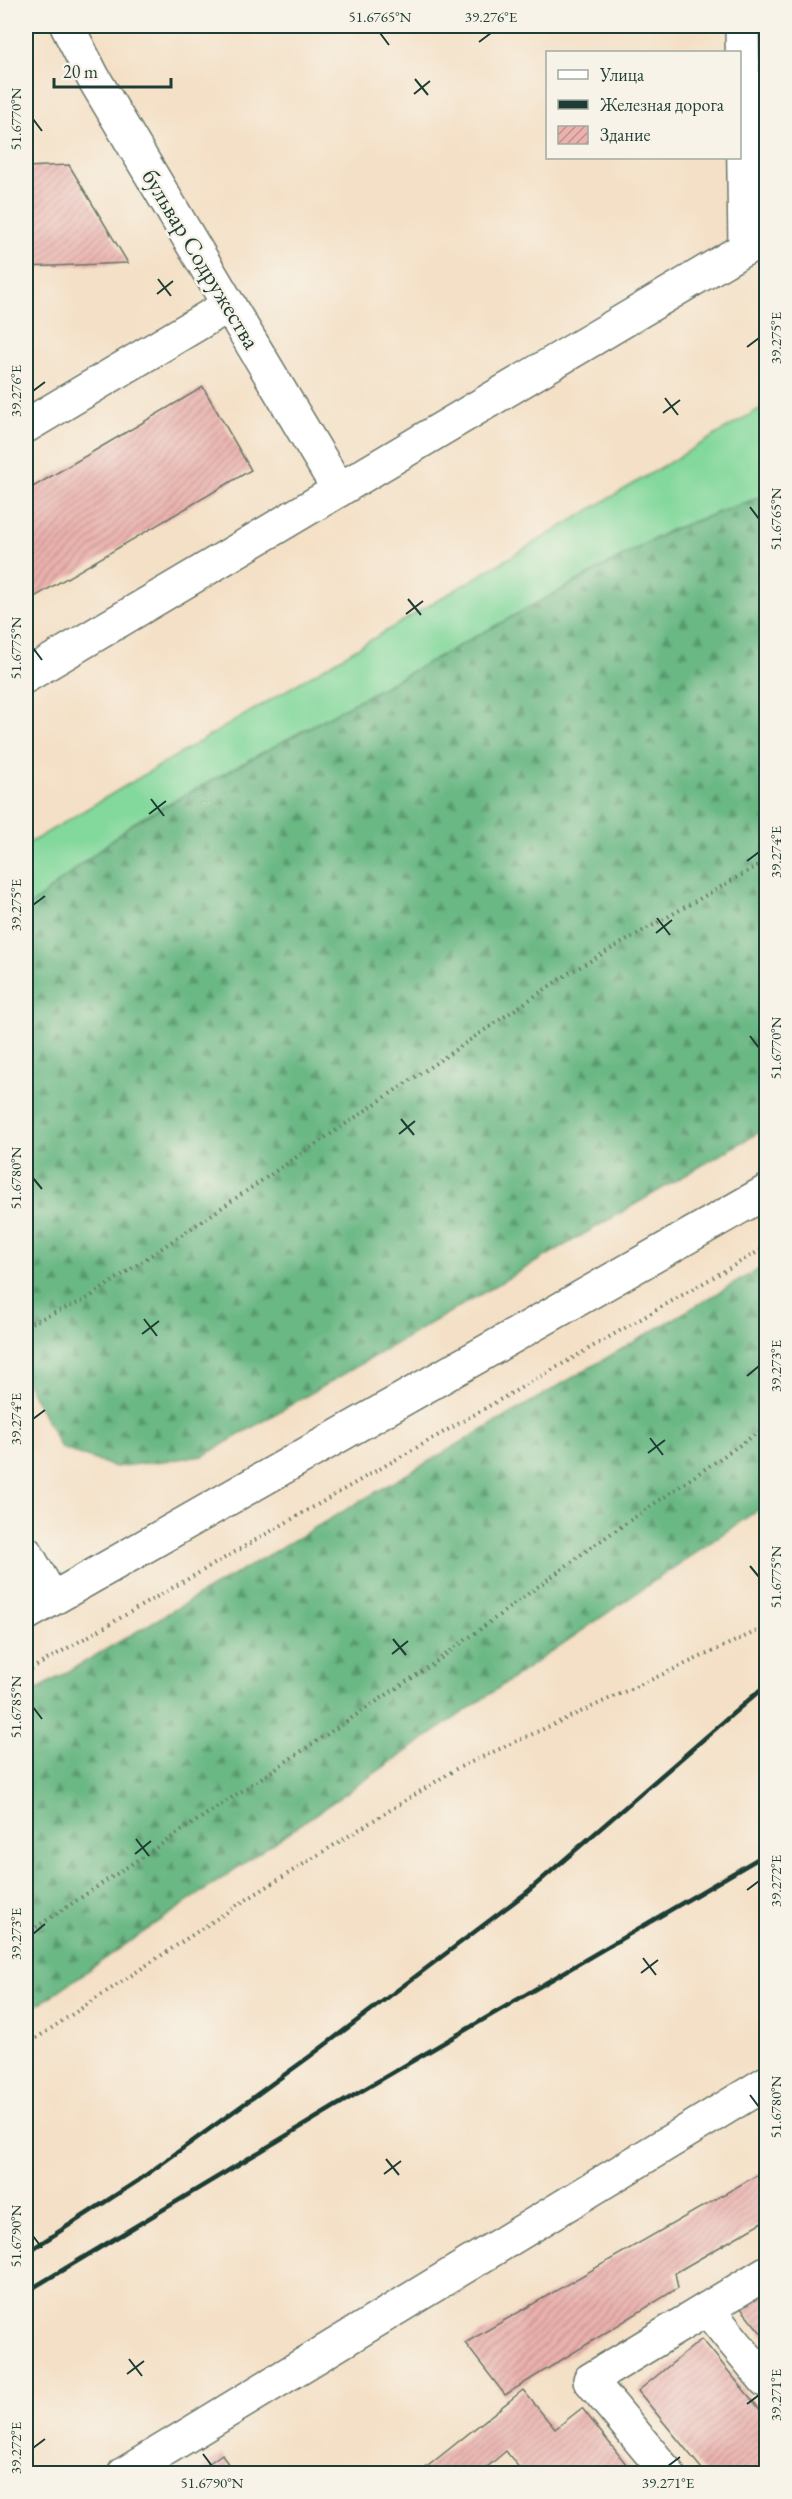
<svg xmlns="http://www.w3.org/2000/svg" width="792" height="2499" font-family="'EB Garamond',serif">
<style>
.grass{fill:#83d89c;stroke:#518a68;stroke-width:1.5}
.forest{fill:url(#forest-firs);stroke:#447a5c;stroke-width:1.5}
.building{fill:url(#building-hatch)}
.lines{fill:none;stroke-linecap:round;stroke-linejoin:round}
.minor-casing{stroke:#6a7667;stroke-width:36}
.path{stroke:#6a7667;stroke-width:4;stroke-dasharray:1.5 4.5;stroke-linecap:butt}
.minor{stroke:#fff;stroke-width:33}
.rail{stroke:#1f3d34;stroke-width:4.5}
.ticks{fill:none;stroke:#1f3d34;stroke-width:2}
.labels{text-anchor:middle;stroke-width:5;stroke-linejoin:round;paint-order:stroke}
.street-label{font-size:24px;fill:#1f3d34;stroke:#f7f3e8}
.neatline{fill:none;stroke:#1f3d34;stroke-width:2}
.ticks-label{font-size:15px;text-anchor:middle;fill:#1f3d34}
</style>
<defs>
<pattern id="forest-firs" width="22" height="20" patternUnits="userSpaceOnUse" patternTransform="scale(1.5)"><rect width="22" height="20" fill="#6ab884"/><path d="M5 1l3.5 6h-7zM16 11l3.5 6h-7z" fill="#57976d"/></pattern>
<pattern id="building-hatch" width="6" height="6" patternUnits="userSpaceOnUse" patternTransform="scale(1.5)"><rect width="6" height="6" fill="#ebb1ad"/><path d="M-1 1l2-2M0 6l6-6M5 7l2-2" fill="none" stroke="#be918e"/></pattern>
</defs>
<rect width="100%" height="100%" fill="#f7f3e8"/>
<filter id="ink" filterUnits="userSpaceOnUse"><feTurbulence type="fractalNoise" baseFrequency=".0167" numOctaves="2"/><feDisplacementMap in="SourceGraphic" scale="12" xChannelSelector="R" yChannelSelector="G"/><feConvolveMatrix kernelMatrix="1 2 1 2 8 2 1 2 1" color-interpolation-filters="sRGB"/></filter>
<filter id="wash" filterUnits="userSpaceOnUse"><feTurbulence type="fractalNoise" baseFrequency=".008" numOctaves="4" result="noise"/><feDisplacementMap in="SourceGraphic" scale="24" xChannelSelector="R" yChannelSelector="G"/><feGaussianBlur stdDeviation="1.35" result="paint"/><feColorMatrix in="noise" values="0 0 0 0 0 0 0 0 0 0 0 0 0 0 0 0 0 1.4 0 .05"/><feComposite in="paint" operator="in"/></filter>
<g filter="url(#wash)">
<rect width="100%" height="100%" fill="#f4e0c6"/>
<path class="grass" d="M 766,405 L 766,495 L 671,530 L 132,824 L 26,909 L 26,845 Z"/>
<g class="forest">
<path d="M 766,495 L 766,1128 L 203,1456 L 115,1467 L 61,1448 L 26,1381 L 26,909 L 132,824 L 671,530 Z"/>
<path d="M 766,1265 L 766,1504 L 26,2013 L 26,1696 Z"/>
</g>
<g id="blocks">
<g class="building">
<path d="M 69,165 L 128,263 L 26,267 L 26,167 Z"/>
<path d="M 203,387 L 251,470 L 26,602 L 26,491 Z"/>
<path d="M 766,2170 L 766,2220 L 675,2273 L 678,2288 L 505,2395 L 465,2343 Z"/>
<path d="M 766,2286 L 766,2339 L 740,2307 Z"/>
<path d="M 702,2339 L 766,2417 L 766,2474 L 706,2474 L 638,2391 Z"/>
<path d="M 523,2390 L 555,2429 L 582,2408 L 634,2474 L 524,2474 L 506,2451 L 479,2474 L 418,2474 Z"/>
<path d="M 222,2454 L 234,2474 L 194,2474 Z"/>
</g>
</g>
</g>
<g filter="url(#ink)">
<use href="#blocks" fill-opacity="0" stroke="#6a7667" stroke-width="1.5"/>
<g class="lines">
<defs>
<g id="minor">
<path d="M 67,26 L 93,77 L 339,490"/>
<path d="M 742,26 L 745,249"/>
<path d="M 26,426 L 229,305"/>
<path d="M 26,676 L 766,236"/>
<path d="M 26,1553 L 52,1598"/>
<path d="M 26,1614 L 766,1192"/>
<path d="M 707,2309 L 766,2381"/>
<path d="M 124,2474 L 766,2083"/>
<path d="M 668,2474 L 590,2380 L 766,2273"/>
</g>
</defs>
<use href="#minor" class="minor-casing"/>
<g class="path">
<path d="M 26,1325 L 85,1300 L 569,973 L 766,861"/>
<path d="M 26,1672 L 766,1247"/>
<path d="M 26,1934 L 433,1664 L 593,1546 L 766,1427"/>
<path d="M 26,2045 L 233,1908 L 456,1769 L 766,1627"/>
</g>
<use href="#minor" class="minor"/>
<g class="rail">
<path d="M 26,2253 L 139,2180 L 309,2057 L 526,1893 L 766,1685"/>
<path d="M 26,2292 L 334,2107 L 766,1854"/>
</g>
</g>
</g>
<path class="ticks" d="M 380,33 L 389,45M 479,42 L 491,33M 415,79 L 428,95M 414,94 L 430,81M 33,119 L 42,131M 158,279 L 171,296M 157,294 L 173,281M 747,347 L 759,338M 33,391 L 45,382M 665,398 L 678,415M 663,413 L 680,400M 750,507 L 759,519M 408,599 L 421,615M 406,614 L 423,601M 33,648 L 42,660M 151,799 L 164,816M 149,814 L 166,801M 747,861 L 759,852M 33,905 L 45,896M 657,918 L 670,935M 656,933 L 672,920M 750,1036 L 759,1048M 401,1119 L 414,1135M 399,1134 L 415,1121M 33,1178 L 42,1189M 144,1319 L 157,1336M 142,1334 L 159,1321M 747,1376 L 759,1366M 33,1419 L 45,1410M 650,1438 L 663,1455M 648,1453 L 665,1440M 750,1566 L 759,1577M 393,1639 L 406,1655M 392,1654 L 408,1641M 33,1707 L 42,1719M 136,1839 L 149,1856M 135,1854 L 151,1841M 747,1890 L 759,1881M 33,1934 L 45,1924M 643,1958 L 656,1975M 641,1973 L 658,1960M 750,2095 L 759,2107M 386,2159 L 399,2175M 384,2174 L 401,2161M 33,2236 L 42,2248M 129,2359 L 142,2376M 127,2374 L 144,2361M 747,2404 L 759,2395M 33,2448 L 45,2439M 203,2454 L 212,2466M 668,2466 L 680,2457"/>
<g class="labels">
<g class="street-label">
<text transform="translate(201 259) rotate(59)" y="8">бульвар Содружества</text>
</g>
</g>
<rect width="792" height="2499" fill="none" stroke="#f7f3e8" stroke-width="66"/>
<rect x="546" y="51" width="195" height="108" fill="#f7f3e8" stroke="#a1aaa0" stroke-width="1.5"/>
<rect x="558" y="70" width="30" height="9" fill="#ffffff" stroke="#a1aaa0" stroke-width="1.5"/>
<text x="600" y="81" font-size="18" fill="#1f3d34">Улица</text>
<rect x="558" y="100" width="30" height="9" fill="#1f3d34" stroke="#a1aaa0" stroke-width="1.5"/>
<text x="600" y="111" font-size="18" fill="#1f3d34">Железная дорога</text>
<rect x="558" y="126" width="30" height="18" fill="url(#building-hatch)" stroke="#a1aaa0" stroke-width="1.5"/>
<text x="600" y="141" font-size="18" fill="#1f3d34">Здание</text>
<path d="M54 78v9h117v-9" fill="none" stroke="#1f3d34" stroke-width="3"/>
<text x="63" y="78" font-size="18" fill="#1f3d34" stroke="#f7f3e8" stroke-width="4.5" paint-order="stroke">20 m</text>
<rect x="33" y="33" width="726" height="2433" class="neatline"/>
<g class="ticks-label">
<text x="380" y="22">51.6765°N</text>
<text x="491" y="22">39.276°E</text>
<text transform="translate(16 119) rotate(-90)" y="5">51.6770°N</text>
<text transform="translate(776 338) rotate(-90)" y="5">39.275°E</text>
<text transform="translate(16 391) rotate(-90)" y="5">39.276°E</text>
<text transform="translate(776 519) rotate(-90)" y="5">51.6765°N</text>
<text transform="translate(16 648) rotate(-90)" y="5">51.6775°N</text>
<text transform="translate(776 852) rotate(-90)" y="5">39.274°E</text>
<text transform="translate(16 905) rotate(-90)" y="5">39.275°E</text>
<text transform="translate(776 1048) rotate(-90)" y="5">51.6770°N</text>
<text transform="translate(16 1178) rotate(-90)" y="5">51.6780°N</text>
<text transform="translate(776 1366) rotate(-90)" y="5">39.273°E</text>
<text transform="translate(16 1419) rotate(-90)" y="5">39.274°E</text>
<text transform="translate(776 1577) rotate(-90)" y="5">51.6775°N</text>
<text transform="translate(16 1707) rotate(-90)" y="5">51.6785°N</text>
<text transform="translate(776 1881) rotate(-90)" y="5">39.272°E</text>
<text transform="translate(16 1934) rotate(-90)" y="5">39.273°E</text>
<text transform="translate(776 2107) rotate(-90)" y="5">51.6780°N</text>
<text transform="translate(16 2236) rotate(-90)" y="5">51.6790°N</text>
<text transform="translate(776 2395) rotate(-90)" y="5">39.271°E</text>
<text transform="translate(16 2448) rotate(-90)" y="5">39.272°E</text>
<text x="212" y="2488">51.6790°N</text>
<text x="668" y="2488">39.271°E</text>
</g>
</svg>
